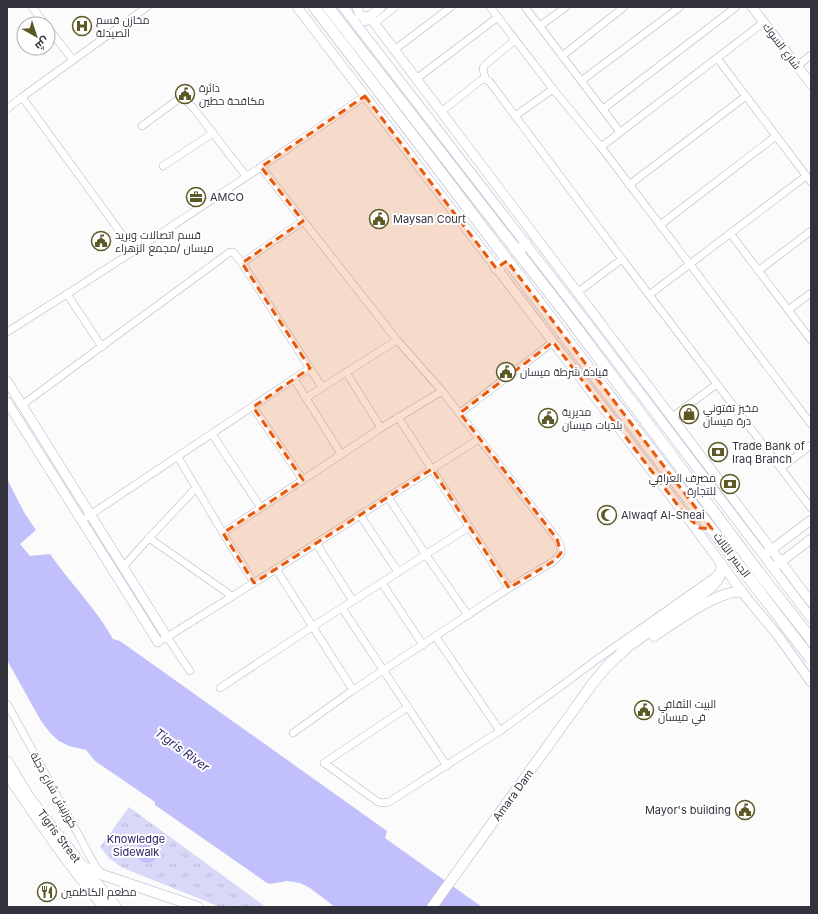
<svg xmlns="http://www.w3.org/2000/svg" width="818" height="914" font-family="Inter,Cairo,sans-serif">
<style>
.park{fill:url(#park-tufts)}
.water{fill:#c1c0fc}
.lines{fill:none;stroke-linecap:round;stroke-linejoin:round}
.minor-casing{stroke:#b3b3cd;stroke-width:8}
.tertiary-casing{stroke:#b3b3cd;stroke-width:10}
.secondary-casing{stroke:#b3b3cd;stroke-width:11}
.primary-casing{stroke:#b3b3cd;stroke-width:12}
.minor{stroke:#fff;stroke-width:7}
.tertiary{stroke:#fff;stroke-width:9}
.secondary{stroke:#fff;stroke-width:10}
.primary{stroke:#fff;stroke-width:11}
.primary-bridge-casing{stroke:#b3b3cd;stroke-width:12;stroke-linecap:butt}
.primary-bridge{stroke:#fff;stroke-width:11}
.marked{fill:#e8590c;fill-opacity:0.2;stroke:#e8590c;stroke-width:3;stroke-dasharray:8 5;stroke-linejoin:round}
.labels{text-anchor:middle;stroke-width:4;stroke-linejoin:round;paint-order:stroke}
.poi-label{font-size:11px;fill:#32323d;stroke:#fff;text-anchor:start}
.street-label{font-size:11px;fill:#32323d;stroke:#fff}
.park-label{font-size:11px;fill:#2d2165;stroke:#fff}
.water-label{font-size:12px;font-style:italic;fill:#31266a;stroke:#fff}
</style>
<defs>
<pattern id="park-tufts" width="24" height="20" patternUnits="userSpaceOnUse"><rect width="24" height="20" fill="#d8d8f8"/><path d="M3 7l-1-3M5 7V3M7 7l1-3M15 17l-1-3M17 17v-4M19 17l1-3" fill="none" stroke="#babad6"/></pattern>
</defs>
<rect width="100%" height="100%" fill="#fbfbfb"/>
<path class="park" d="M 129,807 L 266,907 L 220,907 L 121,867 L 109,858 L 100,847 Z"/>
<g class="water">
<path d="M 7,479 L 25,514 L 36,530 L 20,544 L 30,556 L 50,554 C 70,583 96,608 113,639 L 120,641 L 387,831 L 385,838 L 482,907 L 335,907 L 310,888 L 300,883 L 287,881 L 270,884 L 267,883 L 155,805 L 155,802 L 95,761 L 86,750 L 69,746 L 59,741 L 51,734 L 41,721 L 7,660 Z"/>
<circle cx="147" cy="852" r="11"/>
</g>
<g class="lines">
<defs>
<g id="minor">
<path d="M 32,7 L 45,24"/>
<path d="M 490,7 L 553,89 L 601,147 L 811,424"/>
<path d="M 525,7 L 620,132"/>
<path d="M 375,23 L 395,7"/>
<path d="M 540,26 L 566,7"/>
<path d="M 48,28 L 73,60"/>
<path d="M 394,50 L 451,7"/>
<path d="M 562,56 L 624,7"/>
<path d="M 717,58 L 811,182"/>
<path d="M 797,66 L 811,55"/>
<path d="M 416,79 L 498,17"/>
<path d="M 485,79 L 483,68 L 485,65 L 515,40"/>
<path d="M 581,81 L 680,7"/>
<path d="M 22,97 L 147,7"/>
<path d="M 7,109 L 22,97 L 134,251"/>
<path d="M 603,109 L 736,7"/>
<path d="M 441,112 L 481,80 L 485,79 L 489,81 L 622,259 L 811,508"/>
<path d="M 515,116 L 553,89"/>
<path d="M 142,126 L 180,98 L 185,99 L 195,110 L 246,176"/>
<path d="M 601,147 L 764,22"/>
<path d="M 163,166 L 213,133"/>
<path d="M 261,167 L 397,340 L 442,391 L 557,539 L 561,548 L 561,553 L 554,561 L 509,588 L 353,690 L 293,733"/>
<path d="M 629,185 L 746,96"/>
<path d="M 660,225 L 776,136"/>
<path d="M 730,233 L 811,340"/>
<path d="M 242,263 L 303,221"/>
<path d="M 758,271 L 811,231"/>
<path d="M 578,292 L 622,259"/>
<path d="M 67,294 L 102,347"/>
<path d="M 649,295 L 806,176"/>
<path d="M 788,310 L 811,293"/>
<path d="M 7,332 C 128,256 248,177 365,96"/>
<path d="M 346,372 L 381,428"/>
<path d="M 294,379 L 341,454"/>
<path d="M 306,398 L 397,340"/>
<path d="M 22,405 L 230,252 L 233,252 L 242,263 L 322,387"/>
<path d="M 253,407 L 303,480"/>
<path d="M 460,413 L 553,342"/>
<path d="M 398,417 L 509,588"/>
<path d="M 672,417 L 717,384"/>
<path d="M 212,434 L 261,508"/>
<path d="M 178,457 L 223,533 L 254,583"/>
<path d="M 781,468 L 811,445"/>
<path d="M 388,497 L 426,555 L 468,615"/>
<path d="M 360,515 L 398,572"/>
<path d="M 87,517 L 310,368"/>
<path d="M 223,533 L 381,428 L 442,391"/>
<path d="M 149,538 L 196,488"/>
<path d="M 316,543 L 353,601"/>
<path d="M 124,566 L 149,538 L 232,596"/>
<path d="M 276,569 L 353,690"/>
<path d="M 382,583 L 423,645"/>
<path d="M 342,608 L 447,766"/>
<path d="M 167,637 L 190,671"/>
<path d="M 436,637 L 500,731"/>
<path d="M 164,639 L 276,569 L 479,439"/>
<path d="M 220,688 L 312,627 L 469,527"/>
<path d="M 7,704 C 31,746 53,790 77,832 C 84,844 92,863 100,872"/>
<path d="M 408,707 L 324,763 L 378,802 L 384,803 L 389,802 L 500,731 L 599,658 L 714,577 L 720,571"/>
</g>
<g id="tertiary">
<path d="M 297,7 L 686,516 L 746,597 L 779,637 L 811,682"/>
<path d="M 343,7 L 587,323 L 811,618"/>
<path d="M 357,7 L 360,15 L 363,17 L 369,16 L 811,602"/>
<path d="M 752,7 L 811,84"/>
<path d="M 365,21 L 381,7"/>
<path d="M 7,381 L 167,637"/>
<path d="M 7,402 L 158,642"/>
<path d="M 767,553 L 811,520"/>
<path d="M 777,565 L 811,539"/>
</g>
<g id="secondary">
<path d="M 654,636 C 674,623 720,589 742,592"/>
<path d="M 7,761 L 29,797 L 81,864 L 116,907"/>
<path d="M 7,774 C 38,820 68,865 104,907"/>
<path d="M 85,867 L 103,875 L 198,907"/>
<path d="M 432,907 L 593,683 L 607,666 L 629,646 L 708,590 C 717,582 723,575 721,563"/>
</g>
<g id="primary">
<path d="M 314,7 L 424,150 L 609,395"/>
<path d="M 328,7 L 569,318 L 619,385"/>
<path d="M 517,252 L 526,244"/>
<path d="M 496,268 L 507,261"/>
</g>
</defs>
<use href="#minor" class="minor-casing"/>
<use href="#tertiary" class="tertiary-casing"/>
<use href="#secondary" class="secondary-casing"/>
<use href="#primary" class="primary-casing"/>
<use href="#minor" class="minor"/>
<use href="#tertiary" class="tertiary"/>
<use href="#secondary" class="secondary"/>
<use href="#primary" class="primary"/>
<defs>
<g id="primary-bridge">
<path d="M 619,385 L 760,574 L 811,639"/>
<path d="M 609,395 L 811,659"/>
</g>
</defs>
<use href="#primary-bridge" class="primary-bridge-casing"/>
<use href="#primary-bridge" class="primary-bridge"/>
</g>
<path class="marked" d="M 365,96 L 496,268 L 507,261 L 712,529 L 700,528 L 686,516 L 553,342 L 460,413 L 557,539 L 561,553 L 554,561 L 509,588 L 432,469 L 254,583 L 223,533 L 303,480 L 253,407 L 310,368 L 242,263 L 303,221 L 261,167 Z"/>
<defs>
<symbol id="hospital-ring" viewBox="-11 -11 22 22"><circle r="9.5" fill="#fff" stroke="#5d5926" stroke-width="1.5"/><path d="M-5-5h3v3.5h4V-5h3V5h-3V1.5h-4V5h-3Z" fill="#5d5926"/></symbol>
<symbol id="civic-ring" viewBox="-11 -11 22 22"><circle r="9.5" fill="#fff" stroke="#5d5926" stroke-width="1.5"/><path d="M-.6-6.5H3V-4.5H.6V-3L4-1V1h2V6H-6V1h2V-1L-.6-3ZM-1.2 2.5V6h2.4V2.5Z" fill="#5d5926"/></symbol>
<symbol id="office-ring" viewBox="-11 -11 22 22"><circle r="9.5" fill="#fff" stroke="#5d5926" stroke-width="1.5"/><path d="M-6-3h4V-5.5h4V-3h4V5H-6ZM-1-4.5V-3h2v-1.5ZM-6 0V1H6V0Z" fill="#5d5926"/></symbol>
<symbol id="shop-ring" viewBox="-11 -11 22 22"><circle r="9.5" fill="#fff" stroke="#5d5926" stroke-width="1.5"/><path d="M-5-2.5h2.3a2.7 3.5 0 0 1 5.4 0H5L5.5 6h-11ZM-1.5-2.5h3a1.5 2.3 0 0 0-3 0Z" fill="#5d5926"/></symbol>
<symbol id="bank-ring" viewBox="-11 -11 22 22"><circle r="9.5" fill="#fff" stroke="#5d5926" stroke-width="1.5"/><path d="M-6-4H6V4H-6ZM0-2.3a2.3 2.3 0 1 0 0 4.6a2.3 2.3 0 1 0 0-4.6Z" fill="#5d5926"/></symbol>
<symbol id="mosque-ring" viewBox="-11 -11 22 22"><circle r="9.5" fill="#fff" stroke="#5d5926" stroke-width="1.5"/><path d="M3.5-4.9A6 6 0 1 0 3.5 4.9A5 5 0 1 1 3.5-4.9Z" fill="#5d5926"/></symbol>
<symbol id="restaurant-ring" viewBox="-11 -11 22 22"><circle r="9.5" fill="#fff" stroke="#5d5926" stroke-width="1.5"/><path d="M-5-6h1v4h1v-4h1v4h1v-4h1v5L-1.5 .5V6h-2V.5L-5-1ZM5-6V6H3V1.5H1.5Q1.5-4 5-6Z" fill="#5d5926"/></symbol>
</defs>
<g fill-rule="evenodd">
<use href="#hospital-ring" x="71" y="15" width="22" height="22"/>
<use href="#civic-ring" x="174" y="83" width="22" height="22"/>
<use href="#office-ring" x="185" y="186" width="22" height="22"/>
<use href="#civic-ring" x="368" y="208" width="22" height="22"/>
<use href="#civic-ring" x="90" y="230" width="22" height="22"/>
<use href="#civic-ring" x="495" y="361" width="22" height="22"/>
<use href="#shop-ring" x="678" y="403" width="22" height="22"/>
<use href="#civic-ring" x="537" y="407" width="22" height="22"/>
<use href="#bank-ring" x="707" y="441" width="22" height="22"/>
<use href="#bank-ring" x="719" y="473" width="22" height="22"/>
<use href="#mosque-ring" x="596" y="504" width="22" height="22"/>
<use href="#civic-ring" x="633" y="699" width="22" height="22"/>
<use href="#civic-ring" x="734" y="799" width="22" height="22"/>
<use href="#restaurant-ring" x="36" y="881" width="22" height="22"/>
</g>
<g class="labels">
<g class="poi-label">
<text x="96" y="24">مخازن قسم<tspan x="96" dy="13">الصيدلة</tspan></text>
<text x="199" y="92">دائرة<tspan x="199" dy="13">مكافحة حطين</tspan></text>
<text x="210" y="201">AMCO</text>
<text x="393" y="223">Maysan Court</text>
<text x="115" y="239">قسم اتصالات وبريد<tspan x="115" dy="13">ميسان /مجمع الزهراء</tspan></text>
<text x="520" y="376">قيادة شرطة ميسان</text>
<text x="703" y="412">مخبز تفتوني<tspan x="703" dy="13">درة ميسان</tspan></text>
<text x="562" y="416">مديرية<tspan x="562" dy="13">بلديات ميسان</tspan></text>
<text x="732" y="450">Trade Bank of<tspan x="732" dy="13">Iraq Branch</tspan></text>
<text x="716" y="482" text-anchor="end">مصرف العراقي<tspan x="716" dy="13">للتجارة</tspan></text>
<text x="621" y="519">Alwaqf Al-Sheai</text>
<text x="658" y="708">البيت الثقافي<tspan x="658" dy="13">في ميسان</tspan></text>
<text x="731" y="814" text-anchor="end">Mayor's building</text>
<text x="61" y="896">مطعم الكاظمين</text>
</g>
<g class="street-label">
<text transform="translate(782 46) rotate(53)" y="4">شارع السوك</text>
<text transform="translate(732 555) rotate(53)" y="4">الجسر الثالث</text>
<text transform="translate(54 790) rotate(61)" y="4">كورنيش شارع دجلة</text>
<text transform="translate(513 795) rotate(-54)" y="4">Amara Dam</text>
<text transform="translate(59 836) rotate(53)" y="4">Tigris Street</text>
</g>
<g class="park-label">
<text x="136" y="843">Knowledge<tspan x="136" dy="13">Sidewalk</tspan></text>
</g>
<g class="water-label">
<text transform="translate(182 750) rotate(36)" y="4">Tigris River</text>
</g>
</g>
<rect width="818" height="914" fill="none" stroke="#32323d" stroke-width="16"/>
<g transform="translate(36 36) rotate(141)"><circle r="19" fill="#ffffff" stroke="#adadb1"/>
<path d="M0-3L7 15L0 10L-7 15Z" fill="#5d5926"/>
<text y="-6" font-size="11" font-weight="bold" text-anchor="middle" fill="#32323d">ش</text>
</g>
</svg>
